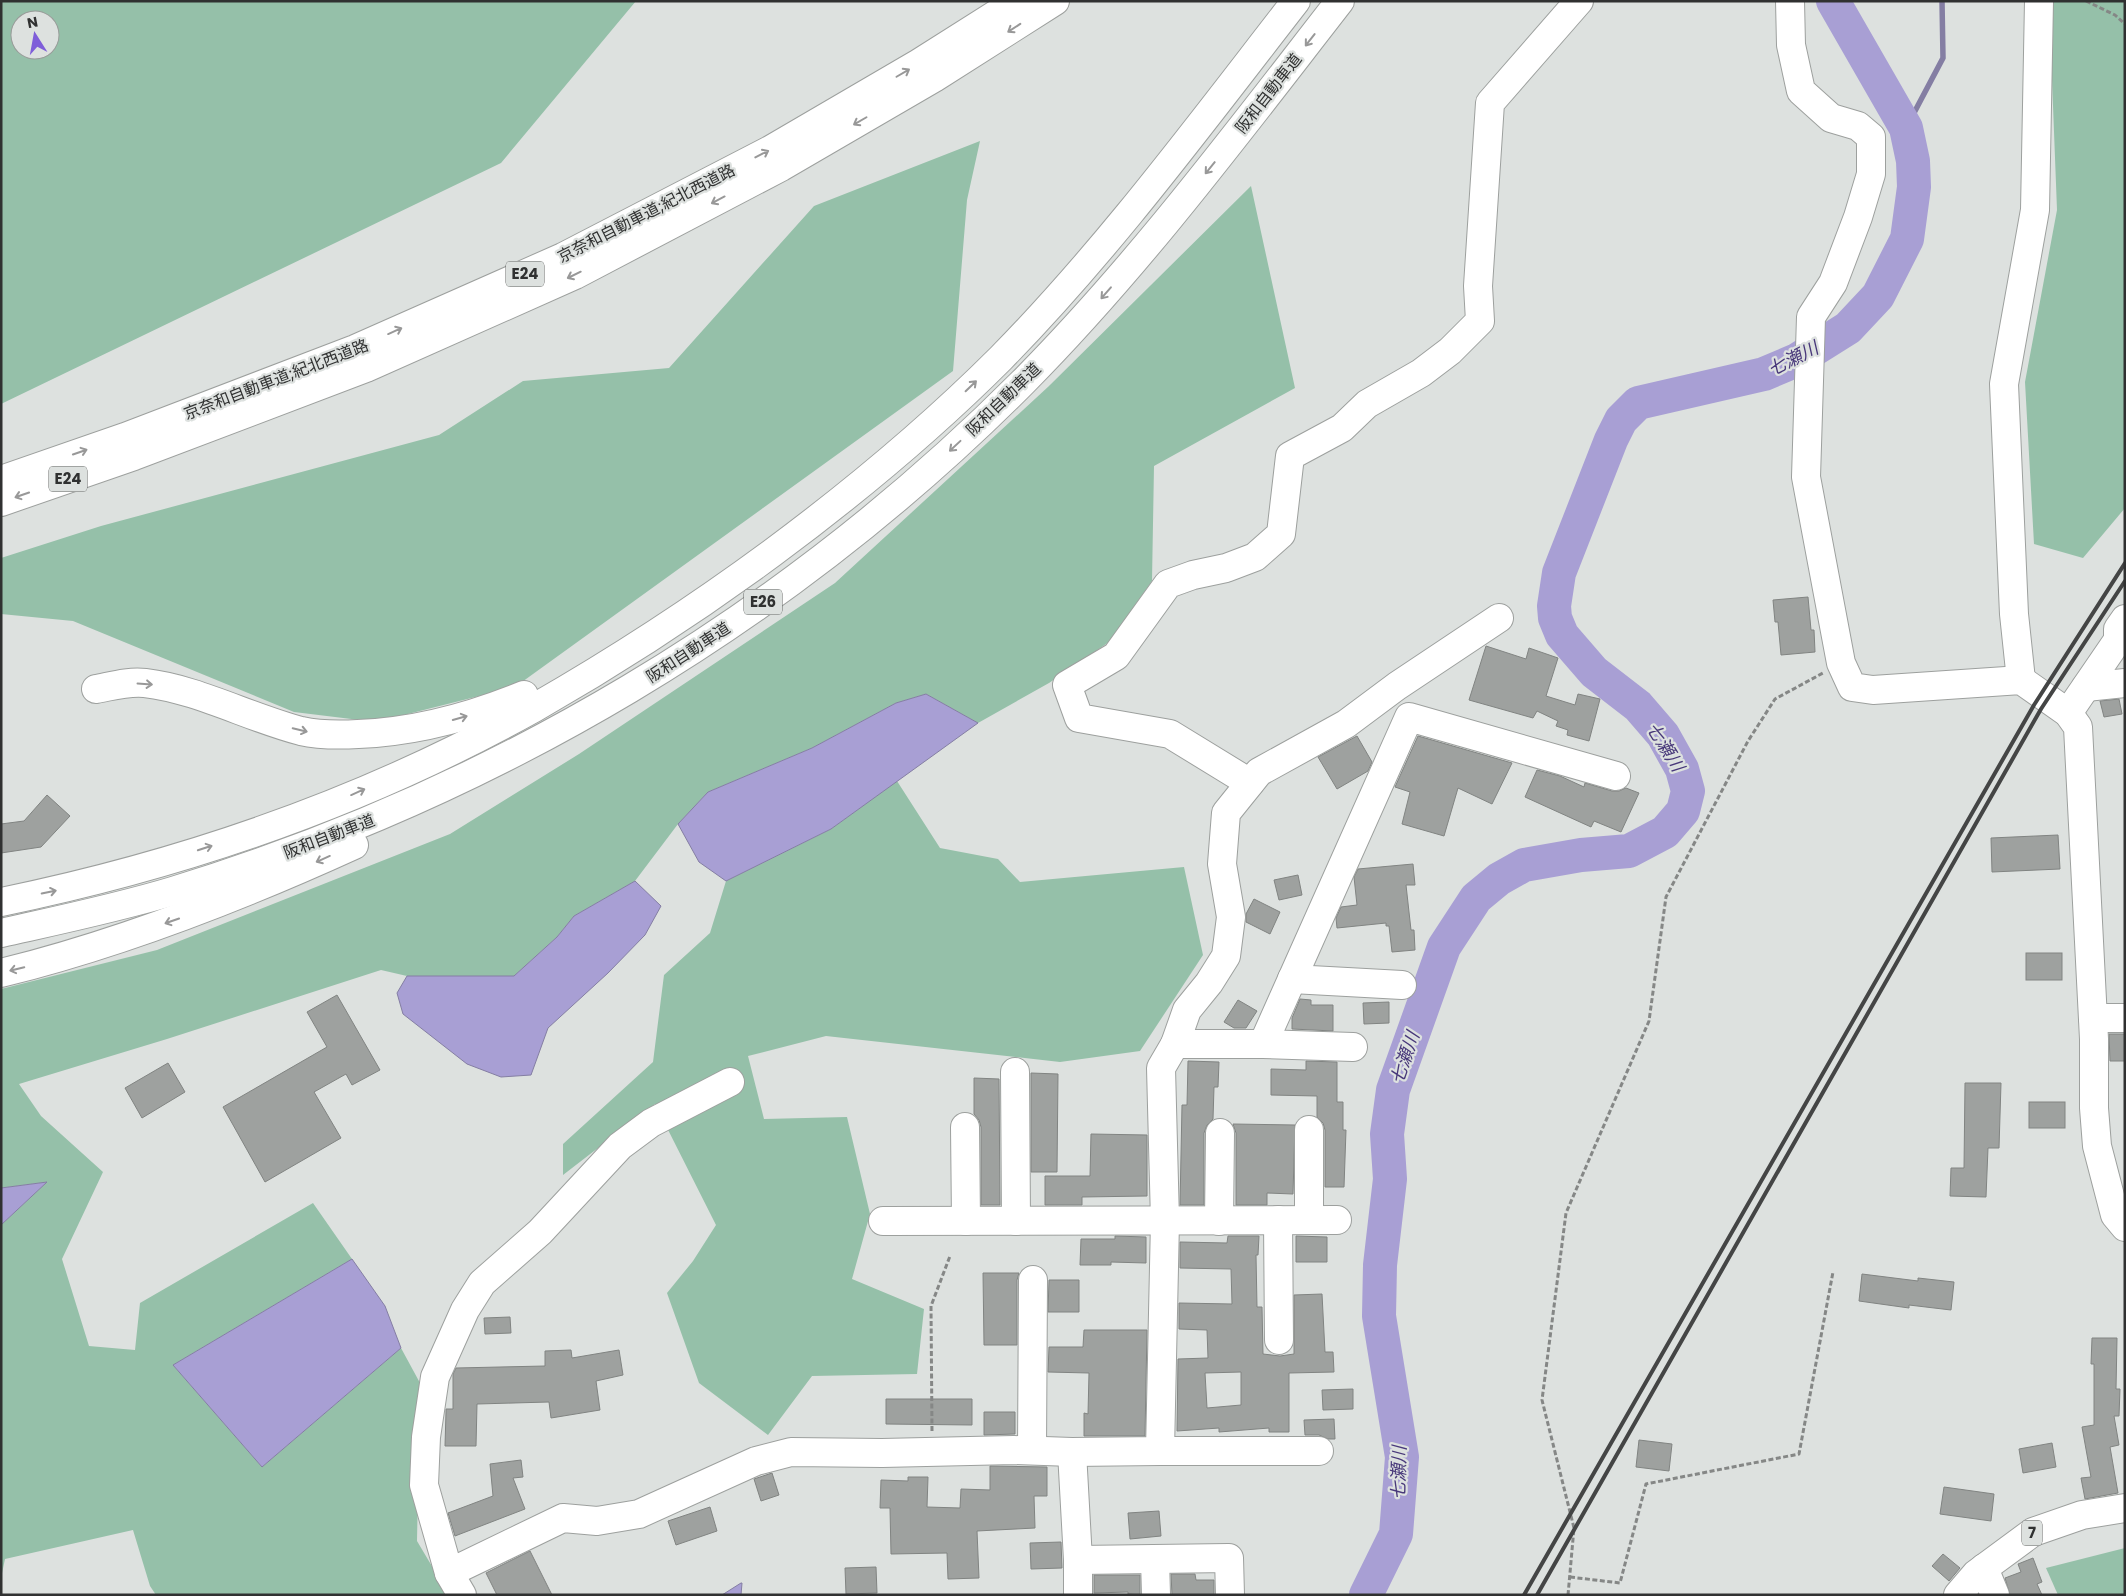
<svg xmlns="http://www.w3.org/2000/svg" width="2126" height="1596" font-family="Poppins,'Noto Sans JP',sans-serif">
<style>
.green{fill:#95c0a9;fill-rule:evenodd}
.water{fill:#a89fd4;stroke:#847ea3}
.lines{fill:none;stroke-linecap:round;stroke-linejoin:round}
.stream{stroke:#847ea3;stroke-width:5.5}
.river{stroke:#a89fd4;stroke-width:34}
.building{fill:#9ea19f;stroke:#818482;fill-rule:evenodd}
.minor-casing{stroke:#9da09e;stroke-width:30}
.major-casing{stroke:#9da09e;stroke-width:30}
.highway-casing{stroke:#9da09e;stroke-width:30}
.path{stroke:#858786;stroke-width:3;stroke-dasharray:5 2.5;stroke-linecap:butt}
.minor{stroke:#fff;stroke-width:28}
.major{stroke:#fff;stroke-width:28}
.highway{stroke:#fff;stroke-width:28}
.rail{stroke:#444545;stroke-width:4}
.oneway{stroke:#989898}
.labels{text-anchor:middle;stroke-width:4.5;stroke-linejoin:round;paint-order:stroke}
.shield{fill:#dde1df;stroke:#646665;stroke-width:1}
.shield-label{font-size:15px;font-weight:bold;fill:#303131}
.street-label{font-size:16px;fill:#303131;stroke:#dde1df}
.water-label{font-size:18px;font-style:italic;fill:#48387a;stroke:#dde1df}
</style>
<rect width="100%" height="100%" fill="#dde1df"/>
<g class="green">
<path d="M 1,1 L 636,1 L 501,163 L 1,404 ZM 20,20 L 50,20 L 50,50 L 20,50 Z"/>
<path d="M 2049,1 L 2125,1 L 2125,508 L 2083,558 L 2034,544 L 2025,382 L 2057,210 Z"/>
<path d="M 980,141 L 967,200 L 953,371 L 515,687 L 376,722 L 294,712 L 73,621 L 1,614 L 1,558 L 101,526 L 439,435 L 523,381 L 669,368 L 814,206 Z"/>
<path d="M 1251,186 L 1295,388 L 1154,466 L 1152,581 L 1109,642 L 1049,683 L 978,723 L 926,694 L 896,703 L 812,748 L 708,792 L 678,824 L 635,881 L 574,916 L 557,937 L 514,976 L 407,976 L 381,970 L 167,1039 L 19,1084 L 41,1116 L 103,1172 L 62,1259 L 89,1346 L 135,1350 L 140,1303 L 313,1203 L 352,1259 L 173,1365 L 262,1467 L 401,1348 L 420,1383 L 417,1541 L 449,1595 L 156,1595 L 150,1586 L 133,1530 L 5,1559 L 1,1578 L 1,1225 L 47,1182 L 1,1188 L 1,989 L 157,950 L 450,834 L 579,754 L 835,583 L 1049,386 Z"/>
<path d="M 897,781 L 940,848 L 998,859 L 1020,882 L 1184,867 L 1203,955 L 1140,1051 L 1060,1062 L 826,1036 L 748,1056 L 764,1119 L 847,1117 L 870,1214 L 852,1279 L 924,1309 L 917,1374 L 812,1376 L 768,1435 L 699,1383 L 667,1293 L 693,1261 L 716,1225 L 655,1104 L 563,1175 L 563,1144 L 653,1062 L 664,975 L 710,933 L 726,881 L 831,829 Z"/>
<path d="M 2125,1548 L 2125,1595 L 2058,1595 L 2046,1568 Z"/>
</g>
<g class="water">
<path d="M 926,694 L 978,723 L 831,829 L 726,881 L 699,862 L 678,824 L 708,792 L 812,748 L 896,703 Z"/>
<path d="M 635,881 L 661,906 L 645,935 L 608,973 L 548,1028 L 531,1075 L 501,1077 L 467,1064 L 403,1014 L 397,993 L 407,976 L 514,976 L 557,937 L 574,916 Z"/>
<path d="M 47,1182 L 1,1225 L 1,1188 Z"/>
<path d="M 352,1259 L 385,1306 L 401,1348 L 262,1467 L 173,1365 Z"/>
<path d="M 742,1583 L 741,1595 L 722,1595 L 741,1583 Z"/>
</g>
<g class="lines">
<path class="stream" d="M 1906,128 L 1943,58 L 1942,1"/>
<path class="river" d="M 1366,1595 L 1396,1534 L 1402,1457 L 1379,1316 L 1380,1265 L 1390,1179 L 1387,1134 L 1393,1090 L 1444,947 L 1476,898 L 1499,879 L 1524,865 L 1581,855 L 1629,851 L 1665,832 L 1683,811 L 1688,791 L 1682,769 L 1663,735 L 1638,706 L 1594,672 L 1562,635 L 1555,618 L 1554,606 L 1559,573 L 1611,440 L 1621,420 L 1638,403 L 1764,374 L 1797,360 L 1848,328 L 1878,296 L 1907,239 L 1914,187 L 1913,161 L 1906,128 L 1833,1"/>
</g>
<g class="building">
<path d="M 1808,597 L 1811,630 L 1814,630 L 1815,652 L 1781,655 L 1778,622 L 1775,622 L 1773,600 Z"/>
<path d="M 1486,646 L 1526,659 L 1529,648 L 1558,658 L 1546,696 L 1575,705 L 1578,694 L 1600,699 L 1589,741 L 1567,735 L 1568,730 L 1556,726 L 1558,721 L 1537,711 L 1533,718 L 1469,700 Z"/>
<path d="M 2119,699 L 2122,714 L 2104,717 L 2100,701 Z"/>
<path d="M 1357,736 L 1372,762 L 1368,771 L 1337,789 L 1318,757 Z"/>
<path d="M 1418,736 L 1512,763 L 1492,804 L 1458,788 L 1444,836 L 1402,824 L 1410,792 L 1395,787 Z"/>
<path d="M 1537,770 L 1560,776 L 1584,787 L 1585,783 L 1612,791 L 1619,791 L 1626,788 L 1639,793 L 1621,832 L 1594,821 L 1591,827 L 1525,797 Z"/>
<path d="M 47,795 L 70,816 L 41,847 L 1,853 L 1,824 L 24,821 Z"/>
<path d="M 2058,835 L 2060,869 L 1992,872 L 1991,838 Z"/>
<path d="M 1413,864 L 1415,885 L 1406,885 L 1411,930 L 1414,930 L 1415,950 L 1392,952 L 1389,926 L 1386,926 L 1386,923 L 1337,928 L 1336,918 L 1341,907 L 1357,905 L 1354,877 L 1358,869 Z"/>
<path d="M 1298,875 L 1302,895 L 1279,900 L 1274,880 Z"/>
<path d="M 1254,899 L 1280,912 L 1270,934 L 1246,922 L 1246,914 Z"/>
<rect x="2026" y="953" width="36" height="27"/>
<path d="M 337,995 L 380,1070 L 352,1085 L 346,1074 L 314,1092 L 341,1138 L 265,1182 L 223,1107 L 327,1047 L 307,1012 Z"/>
<path d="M 1300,999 L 1311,1000 L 1311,1005 L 1333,1005 L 1333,1031 L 1292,1029 L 1292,1018 Z"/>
<path d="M 1238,1000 L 1257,1011 L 1246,1028 L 1234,1028 L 1224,1022 Z"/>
<path d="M 1389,1002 L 1389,1023 L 1364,1024 L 1363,1003 Z"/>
<path d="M 2109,1034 L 2125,1034 L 2125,1061 L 2110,1061 Z"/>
<path d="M 1188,1061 L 1219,1062 L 1218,1087 L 1214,1087 L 1213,1119 L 1207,1125 L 1204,1133 L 1204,1205 L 1180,1205 L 1182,1105 L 1187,1105 Z"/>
<path d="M 1306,1061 L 1337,1062 L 1337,1102 L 1343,1102 L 1343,1130 L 1346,1130 L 1344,1187 L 1325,1187 L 1325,1130 L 1323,1123 L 1317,1117 L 1317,1096 L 1271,1095 L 1271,1069 L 1306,1070 Z"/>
<path d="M 168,1063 L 185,1092 L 142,1118 L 125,1088 Z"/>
<path d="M 1031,1073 L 1058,1074 L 1057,1172 L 1031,1172 Z"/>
<path d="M 974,1078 L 999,1079 L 1000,1205 L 981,1205 L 981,1127 L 979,1120 L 974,1114 Z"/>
<path d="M 1965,1083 L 2001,1083 L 1999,1148 L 1988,1148 L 1986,1197 L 1950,1196 L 1951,1168 L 1964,1168 Z"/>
<rect x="2029" y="1102" width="36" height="26"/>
<path d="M 1233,1124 L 1295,1125 L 1293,1194 L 1267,1193 L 1267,1205 L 1236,1205 L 1236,1133 Z"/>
<path d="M 1091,1134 L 1147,1135 L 1147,1196 L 1082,1197 L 1082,1205 L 1045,1205 L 1045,1176 L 1090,1176 Z"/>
<path d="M 1115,1236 L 1146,1237 L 1146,1263 L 1111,1262 L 1111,1265 L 1080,1265 L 1081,1239 L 1115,1239 Z"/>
<path d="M 1228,1236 L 1259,1236 L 1258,1255 L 1256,1255 L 1257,1307 L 1262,1307 L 1263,1354 L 1280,1356 L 1294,1354 L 1294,1295 L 1322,1294 L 1325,1352 L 1333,1352 L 1334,1372 L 1289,1373 L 1289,1432 L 1269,1432 L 1269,1428 L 1219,1432 L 1219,1428 L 1177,1431 L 1178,1359 L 1208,1358 L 1207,1330 L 1179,1329 L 1179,1303 L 1232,1304 L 1231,1269 L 1180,1268 L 1180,1242 L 1227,1243 ZM 1241,1372 L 1241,1405 L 1207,1408 L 1205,1373 Z"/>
<path d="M 1296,1236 L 1327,1237 L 1327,1262 L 1296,1262 Z"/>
<path d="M 983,1273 L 1019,1273 L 1017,1280 L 1017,1345 L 984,1345 Z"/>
<path d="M 1862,1274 L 1918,1281 L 1918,1278 L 1954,1282 L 1951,1310 L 1909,1305 L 1909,1308 L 1859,1301 Z"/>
<path d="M 1049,1280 L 1079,1280 L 1079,1312 L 1048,1312 Z"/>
<path d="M 510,1317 L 511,1333 L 485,1334 L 484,1318 Z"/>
<path d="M 1084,1330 L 1147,1330 L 1145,1436 L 1084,1436 L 1084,1413 L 1088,1414 L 1089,1373 L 1048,1372 L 1049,1347 L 1083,1347 Z"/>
<path d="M 2092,1338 L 2117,1338 L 2116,1389 L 2120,1389 L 2119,1416 L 2114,1416 L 2119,1445 L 2110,1447 L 2118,1493 L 2085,1499 L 2081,1478 L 2091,1477 L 2082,1427 L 2094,1425 L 2094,1364 L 2091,1364 Z"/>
<path d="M 571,1350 L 572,1358 L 619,1350 L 623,1375 L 596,1381 L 600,1410 L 551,1418 L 549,1402 L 477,1404 L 476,1446 L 445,1446 L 446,1412 L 446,1409 L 453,1409 L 453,1374 L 456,1368 L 545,1366 L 545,1351 Z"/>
<path d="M 1353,1389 L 1353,1409 L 1323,1410 L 1322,1390 Z"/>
<path d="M 886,1399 L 972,1399 L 972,1425 L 886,1424 Z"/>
<path d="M 984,1412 L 1015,1412 L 1015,1434 L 984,1435 Z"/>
<path d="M 1334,1419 L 1335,1439 L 1328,1439 L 1319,1435 L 1305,1435 L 1304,1420 Z"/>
<path d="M 1639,1440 L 1672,1444 L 1669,1471 L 1636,1467 Z"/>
<path d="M 2052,1443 L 2056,1467 L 2023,1473 L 2019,1449 Z"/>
<path d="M 521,1460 L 523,1477 L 513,1478 L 525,1509 L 455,1536 L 448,1513 L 493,1496 L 490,1464 Z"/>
<path d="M 990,1466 L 1047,1467 L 1047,1496 L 1034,1496 L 1035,1528 L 977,1531 L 979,1578 L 948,1579 L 947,1553 L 891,1554 L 890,1508 L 880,1508 L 881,1480 L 908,1481 L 908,1477 L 928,1477 L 927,1507 L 960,1508 L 961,1489 L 990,1490 Z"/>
<path d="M 772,1473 L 779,1495 L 761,1501 L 754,1479 Z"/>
<path d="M 1944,1487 L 1994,1494 L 1991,1521 L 1940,1514 Z"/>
<path d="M 710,1507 L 717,1531 L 676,1545 L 668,1521 Z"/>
<path d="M 1159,1511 L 1161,1536 L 1130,1539 L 1128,1513 Z"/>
<path d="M 1061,1542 L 1062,1568 L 1031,1569 L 1030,1543 Z"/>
<path d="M 530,1551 L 552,1595 L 497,1595 L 486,1573 Z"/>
<path d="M 1943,1554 L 1960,1568 L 1949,1581 L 1932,1566 Z"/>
<path d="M 2033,1558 L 2042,1582 L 2037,1584 L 2042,1595 L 2010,1595 L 2005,1578 L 2021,1572 L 2018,1564 Z"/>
<path d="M 876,1567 L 877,1593 L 846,1594 L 845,1568 Z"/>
<path d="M 1171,1574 L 1195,1574 L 1196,1580 L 1214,1580 L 1214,1595 L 1172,1595 Z"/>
<path d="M 1094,1575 L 1140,1575 L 1140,1595 L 1128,1594 L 1128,1592 L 1094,1593 Z"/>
</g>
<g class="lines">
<defs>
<g id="minor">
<path d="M 1790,1 L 1791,45 L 1801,91 L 1831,118 L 1858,126 L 1871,137 L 1871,174 L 1858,217 L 1833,283 L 1811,317 L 1806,477 L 1841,663 L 1852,687 L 1873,690 L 2021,680 L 2068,713 L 2078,727 L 2094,1039 L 2094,1108 L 2097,1146 L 2115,1215 L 2125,1227"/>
<path d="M 2021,680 L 2014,614 L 2004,384 L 2035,210 L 2039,1"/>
<path d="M 2086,687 L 2125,683"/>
<path d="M 2068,713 L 2118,640 L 2118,629 L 2125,619"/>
<path d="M 1250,783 L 1170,734 L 1079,718 L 1067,685 L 1116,656 L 1168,584 L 1193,575 L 1226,568 L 1255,557 L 1281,534 L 1290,456 L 1342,428 L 1367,404 L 1421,373 L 1450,351 L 1480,321 L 1478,286 L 1490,103 L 1579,1"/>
<path d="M 1292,979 L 1402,985"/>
<path d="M 2093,1018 L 2125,1018"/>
<path d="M 1175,1044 L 1263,1044 L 1409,717 L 1616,776"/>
<path d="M 1263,1044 L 1353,1047"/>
<path d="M 1015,1072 L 1016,1221"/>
<path d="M 965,1127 L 966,1221"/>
<path d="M 1309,1130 L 1309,1220"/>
<path d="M 1278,1220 L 1279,1340"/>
<path d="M 883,1221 L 1337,1220"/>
<path d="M 1219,1221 L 1220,1133"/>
<path d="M 1032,1450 L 1033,1280"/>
<path d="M 1160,1451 L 1319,1451"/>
<path d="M 1072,1452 L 1078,1560 L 1078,1595"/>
<path d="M 1155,1559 L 1156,1595"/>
<path d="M 1078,1560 L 1229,1558 L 1230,1595"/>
<path d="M 1984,1568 L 1995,1595"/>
<path d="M 449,1573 L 563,1518 L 597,1521 L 639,1514 L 756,1461 L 791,1452 L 882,1453 L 1014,1450 L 1072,1452 L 1160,1451 L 1165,1221 L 1161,1068 L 1175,1044 L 1187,1010 L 1209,983 L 1226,956 L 1231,917 L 1222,864 L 1226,813 L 1259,772 L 1346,724 L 1397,686 L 1499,618"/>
<path d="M 462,1595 L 449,1573 L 424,1485 L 426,1437 L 435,1377 L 465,1310 L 482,1283 L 540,1232 L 620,1146 L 651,1123 L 730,1082"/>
</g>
<path id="major" d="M 1958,1595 L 1976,1574 L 2033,1532 L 2082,1515 L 2125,1508"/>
<g id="highway">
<path d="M 1,480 L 125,437 L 355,349 L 563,257 L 770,150 L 919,63 L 1017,1"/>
<path d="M 1,502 L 134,456 L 366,368 L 575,275 L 781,167 L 934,78 L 1055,1"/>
<path d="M 96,689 C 112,686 129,681 145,683 C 197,689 250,718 301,731 C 319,735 340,735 358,734 C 416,732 470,717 524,695"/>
<path d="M 1,902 C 186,864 369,800 534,708 C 616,661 696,609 772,553 C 853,493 930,429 1001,358 C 1109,248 1201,123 1296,1"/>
<path d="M 1,933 C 59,920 117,908 173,891 C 493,793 786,620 1023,382 C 1139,265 1238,132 1340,1"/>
<path d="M 1,973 C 123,943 240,897 354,845"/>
</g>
</defs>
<use href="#minor" class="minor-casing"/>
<use href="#major" class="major-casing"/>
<use href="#highway" class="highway-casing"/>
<g class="path">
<path d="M 2086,1 L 2115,15 L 2125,24"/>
<path d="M 932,1431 L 931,1306 L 950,1256"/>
<path d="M 1570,1577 L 1620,1583 L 1646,1484 L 1799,1454 L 1833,1272"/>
<path d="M 1568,1595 L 1574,1528 L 1542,1400 L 1566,1213 L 1649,1021 L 1666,897 L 1748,741 L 1775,699 L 1823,673"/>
</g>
<use href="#minor" class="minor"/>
<use href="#major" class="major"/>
<use href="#highway" class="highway"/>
<g class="rail">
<path d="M 1524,1595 L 2034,705 L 2125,563"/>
<path d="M 1537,1595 L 2041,709 L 2125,581"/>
</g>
</g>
<defs><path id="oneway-shaft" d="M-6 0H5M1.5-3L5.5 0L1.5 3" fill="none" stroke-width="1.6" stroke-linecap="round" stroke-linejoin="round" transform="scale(1.25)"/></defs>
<g class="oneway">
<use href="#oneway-shaft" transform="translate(1014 28) rotate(147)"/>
<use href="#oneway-shaft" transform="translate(1310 40) rotate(128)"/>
<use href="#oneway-shaft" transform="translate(903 73) rotate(-30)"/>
<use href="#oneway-shaft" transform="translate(860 121) rotate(150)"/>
<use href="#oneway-shaft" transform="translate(762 154) rotate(-27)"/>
<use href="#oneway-shaft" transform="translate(1210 168) rotate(129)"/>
<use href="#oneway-shaft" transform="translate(718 200) rotate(152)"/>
<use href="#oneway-shaft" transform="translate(574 275) rotate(154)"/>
<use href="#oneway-shaft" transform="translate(1106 293) rotate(131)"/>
<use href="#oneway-shaft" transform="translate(395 331) rotate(-24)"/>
<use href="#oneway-shaft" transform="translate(971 386) rotate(-44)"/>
<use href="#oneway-shaft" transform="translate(955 446) rotate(137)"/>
<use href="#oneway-shaft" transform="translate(80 452) rotate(-19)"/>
<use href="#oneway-shaft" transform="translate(22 495) rotate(161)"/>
<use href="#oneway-shaft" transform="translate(145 684) rotate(4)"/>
<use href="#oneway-shaft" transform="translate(460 718) rotate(-16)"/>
<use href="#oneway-shaft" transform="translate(300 730) rotate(13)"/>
<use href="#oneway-shaft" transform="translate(358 792) rotate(-24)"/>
<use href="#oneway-shaft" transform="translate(205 848) rotate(-18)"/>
<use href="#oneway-shaft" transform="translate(323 859) rotate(156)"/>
<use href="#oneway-shaft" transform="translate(49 892) rotate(-12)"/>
<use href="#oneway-shaft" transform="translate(172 921) rotate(161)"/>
<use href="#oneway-shaft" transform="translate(17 969) rotate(166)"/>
</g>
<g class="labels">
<g class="shield">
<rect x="506" y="261.5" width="38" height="25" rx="4"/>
<rect x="49" y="466.5" width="38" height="25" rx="4"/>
<rect x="744" y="589.5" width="38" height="25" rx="4"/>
<rect x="2022" y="1520.5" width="20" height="25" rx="4"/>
</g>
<g class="shield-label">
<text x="525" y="279">E24</text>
<text x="68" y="484">E24</text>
<text x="763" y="607">E26</text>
<text x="2032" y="1538">7</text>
</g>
<g class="street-label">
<text transform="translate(1268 93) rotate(-52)" y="6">阪和自動車道</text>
<text transform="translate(646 213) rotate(-27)" y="6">京奈和自動車道;紀北西道路</text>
<text transform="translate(276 379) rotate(-21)" y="6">京奈和自動車道;紀北西道路</text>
<text transform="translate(1003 399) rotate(-44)" y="6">阪和自動車道</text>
<text transform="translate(688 652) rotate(-33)" y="6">阪和自動車道</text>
<text transform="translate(329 836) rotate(-21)" y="6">阪和自動車道</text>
</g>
<g class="water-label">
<text transform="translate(1793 359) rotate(-27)" y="6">七瀬川</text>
<text transform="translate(1665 747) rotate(58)" y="6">七瀬川</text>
<text transform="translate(1405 1058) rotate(-71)" y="6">七瀬川</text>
<text transform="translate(1399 1473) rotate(-89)" y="6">七瀬川</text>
</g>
</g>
<rect width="2126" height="1596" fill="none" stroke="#303131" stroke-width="5"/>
<g transform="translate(35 35) rotate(349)"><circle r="24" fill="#dde1df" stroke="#989b99"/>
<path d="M0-4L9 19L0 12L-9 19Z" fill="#7f5ed9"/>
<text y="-8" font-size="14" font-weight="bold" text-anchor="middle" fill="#303131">N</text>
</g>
</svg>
